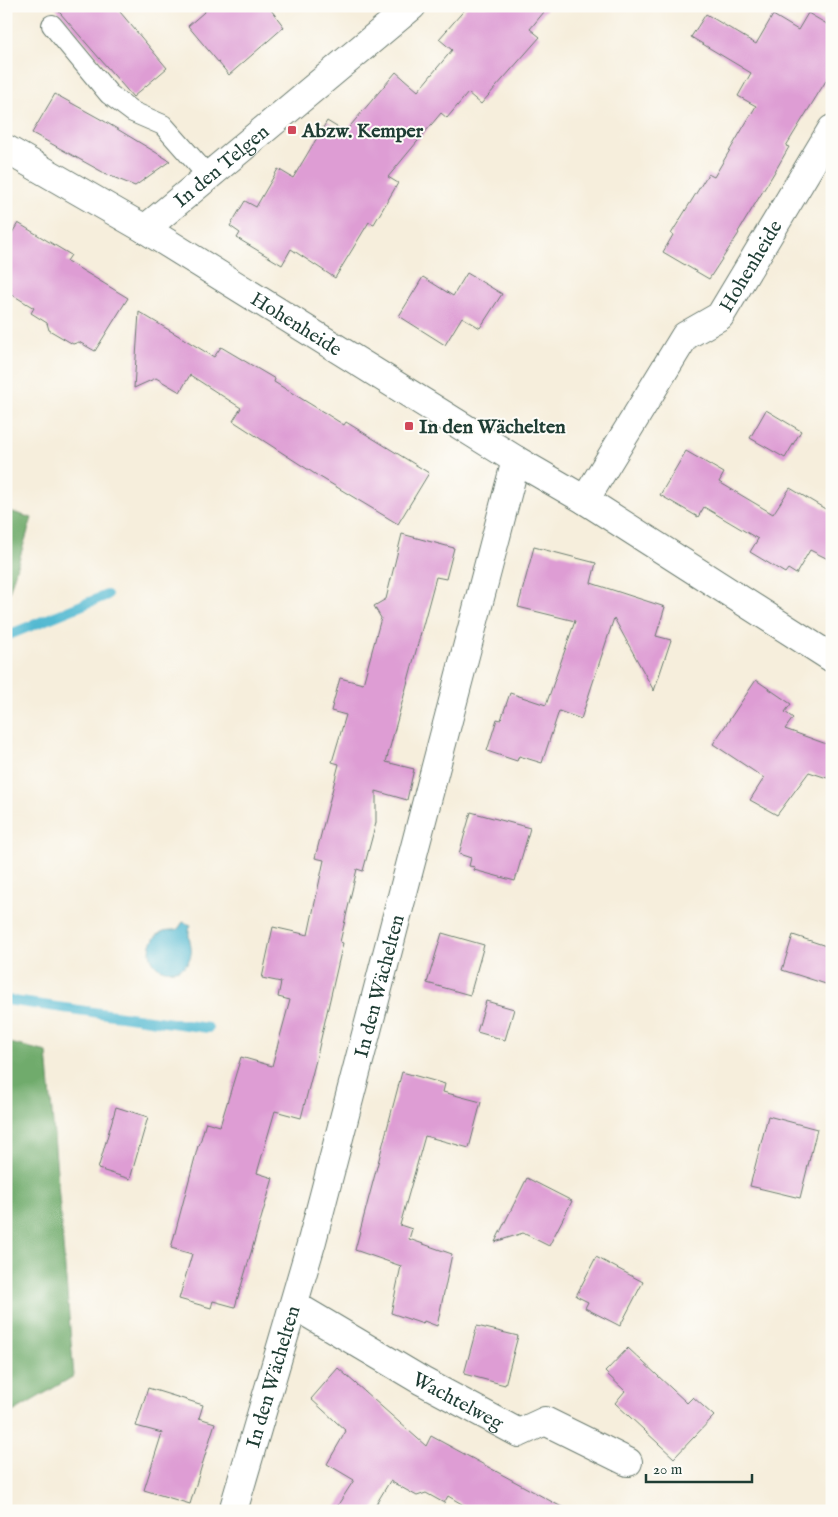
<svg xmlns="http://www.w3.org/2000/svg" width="838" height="1517" font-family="'IM FELL English',serif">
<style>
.forest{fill:#6fab6c;stroke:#477450}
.water{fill:#52b9d1;stroke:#387b82}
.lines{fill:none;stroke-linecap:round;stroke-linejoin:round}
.stream{stroke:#52b9d1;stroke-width:10}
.building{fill:#de9dd4}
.service-casing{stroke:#6a7b6f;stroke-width:22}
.minor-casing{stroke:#6a7b6f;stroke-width:30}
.service{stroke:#fff;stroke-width:20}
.minor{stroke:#fff;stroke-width:28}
.poi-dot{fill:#d1495b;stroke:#fdfcf7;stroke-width:2}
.labels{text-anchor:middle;stroke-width:4;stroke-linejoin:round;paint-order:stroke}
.poi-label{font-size:20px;font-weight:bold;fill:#1f3d34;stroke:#fdfcf7;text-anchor:start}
.street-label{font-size:20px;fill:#1f3d34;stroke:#fdfcf7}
</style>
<rect width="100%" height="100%" fill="#fdfcf7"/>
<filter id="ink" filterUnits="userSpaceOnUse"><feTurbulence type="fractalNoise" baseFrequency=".02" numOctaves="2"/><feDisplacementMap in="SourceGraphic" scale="10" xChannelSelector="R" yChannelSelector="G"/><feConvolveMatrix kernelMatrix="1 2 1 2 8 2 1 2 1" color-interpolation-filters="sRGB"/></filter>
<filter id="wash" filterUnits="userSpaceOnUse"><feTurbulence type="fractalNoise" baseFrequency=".0096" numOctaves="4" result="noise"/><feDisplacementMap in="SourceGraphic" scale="20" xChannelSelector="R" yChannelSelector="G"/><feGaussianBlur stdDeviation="1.12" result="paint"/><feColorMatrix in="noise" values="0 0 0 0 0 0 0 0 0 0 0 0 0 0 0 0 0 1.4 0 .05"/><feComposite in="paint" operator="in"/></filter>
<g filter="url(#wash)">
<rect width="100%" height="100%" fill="#f6eedc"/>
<g class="forest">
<path d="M 6,510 L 32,518 L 6,602 Z"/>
<path d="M 6,1042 L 47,1052 L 74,1376 L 6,1416 Z"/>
</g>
<path class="water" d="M 183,922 L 191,925 C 184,938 197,948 188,962 C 184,967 181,969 175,970 C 151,975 141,946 160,933 C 165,929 172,931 178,929 Z"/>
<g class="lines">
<g class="stream">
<path d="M 6,636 L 107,595"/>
<path d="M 6,1000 L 208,1028"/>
</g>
</g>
<g id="blocks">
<g class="building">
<path d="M 54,6 L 115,6 L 167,68 L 133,97 Z"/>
<path d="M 211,6 L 268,6 L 284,27 L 229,75 L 188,26 Z"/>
<path d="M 468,6 L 549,6 L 530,29 L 540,37 L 481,104 L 468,93 L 447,118 L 441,113 L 388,177 L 398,183 L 374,224 L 369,222 L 335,278 L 291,249 L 282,265 L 237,238 L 240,233 L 230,226 L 245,201 L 256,207 L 278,169 L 293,178 L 327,121 L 345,132 L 396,72 L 418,91 L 452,50 L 439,39 Z"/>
<path d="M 808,13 L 832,27 L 832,71 L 786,146 L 789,147 L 774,173 L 738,232 L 739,233 L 709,279 L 663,252 L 673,235 L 671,234 L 708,174 L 714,177 L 756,106 L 738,96 L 751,73 L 691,37 L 706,14 L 756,44 L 773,15 L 798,30 Z"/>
<path d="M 55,94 L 104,121 L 170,161 L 135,186 L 108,175 L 32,133 Z"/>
<path d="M 18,223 L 71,255 L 67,261 L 128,298 L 95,351 L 79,342 L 73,344 L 49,330 L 47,323 L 31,313 L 34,308 L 6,291 L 6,243 Z"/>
<path d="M 467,273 L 502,294 L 480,328 L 462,317 L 445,345 L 399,316 L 423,277 L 453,296 Z"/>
<path d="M 139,312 L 214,357 L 221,347 L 275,379 L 274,382 L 325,413 L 344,425 L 346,422 L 429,473 L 398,524 L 315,474 L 233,421 L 241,408 L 190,375 L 180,392 L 156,378 L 134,388 Z"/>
<path d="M 766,410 L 801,431 L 785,458 L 750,438 Z"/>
<path d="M 686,451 L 724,473 L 719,482 L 773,514 L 790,488 L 832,513 L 832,561 L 810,550 L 796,574 L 788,569 L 785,573 L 750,552 L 758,539 L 704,507 L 698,517 L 660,495 Z"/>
<path d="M 402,534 L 454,548 L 446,579 L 436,577 L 386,762 L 414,769 L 407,800 L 376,791 L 376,823 L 363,871 L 357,869 L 340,942 L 343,943 L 316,1060 L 301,1118 L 275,1111 L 257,1173 L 273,1178 L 235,1307 L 213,1301 L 211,1308 L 179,1299 L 192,1254 L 171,1248 L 198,1146 L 199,1146 L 206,1122 L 220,1126 L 241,1057 L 272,1066 L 290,1000 L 278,997 L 281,982 L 262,978 L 273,927 L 308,935 L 324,860 L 315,858 L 339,764 L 332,762 L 346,715 L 331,711 L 340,678 L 363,684 L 381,618 L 374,606 L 386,599 Z"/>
<path d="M 534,547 L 596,563 L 591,583 L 665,607 L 656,636 L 671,640 L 654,691 L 614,618 L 581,719 L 559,711 L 542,763 L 519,756 L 517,761 L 487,751 L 497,719 L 501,720 L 510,693 L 546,705 L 575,621 L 518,607 Z"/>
<path d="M 756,680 L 791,704 L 785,712 L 793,718 L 785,729 L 832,746 L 832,763 L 827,778 L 809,772 L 777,815 L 750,800 L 764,778 L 713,744 Z"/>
<path d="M 471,812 L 530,828 L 515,881 L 474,870 L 475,867 L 469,866 L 471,858 L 459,854 Z"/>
<path d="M 442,933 L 484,945 L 470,995 L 427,983 Z"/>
<path d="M 793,935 L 832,948 L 832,986 L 782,970 Z"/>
<path d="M 486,1001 L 514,1009 L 505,1040 L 477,1032 Z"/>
<path d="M 402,1072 L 445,1084 L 443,1092 L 481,1102 L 469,1148 L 425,1136 L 400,1225 L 412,1229 L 409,1239 L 452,1254 L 437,1326 L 424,1321 L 423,1324 L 391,1313 L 401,1266 L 355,1250 Z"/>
<path d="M 116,1107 L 148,1117 L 130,1179 L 98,1169 Z"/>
<path d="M 768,1116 L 817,1129 L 800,1198 L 750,1186 Z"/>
<path d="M 527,1178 L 572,1201 L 549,1246 L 523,1233 L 495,1242 Z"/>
<path d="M 596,1257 L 643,1282 L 620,1326 L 585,1308 L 588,1302 L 576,1296 Z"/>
<path d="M 477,1326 L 518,1336 L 505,1385 L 464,1374 Z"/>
<path d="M 628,1348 L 687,1403 L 693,1397 L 714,1416 L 674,1458 L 615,1403 L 625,1391 L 605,1372 Z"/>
<path d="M 338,1368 L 426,1446 L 431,1436 L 569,1511 L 474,1511 L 448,1496 L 444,1503 L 426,1493 L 417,1496 L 390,1481 L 372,1511 L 334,1511 L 354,1480 L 327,1464 L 346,1431 L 311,1399 Z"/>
<path d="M 148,1388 L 203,1405 L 199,1418 L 215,1423 L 190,1504 L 144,1490 L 162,1433 L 136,1426 Z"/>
</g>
</g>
</g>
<g filter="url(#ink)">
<use href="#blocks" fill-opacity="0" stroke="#6a7b6f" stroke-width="1"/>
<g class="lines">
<defs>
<path id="service" d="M 52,25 L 109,94 L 133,112 L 163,125 L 208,176"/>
<g id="minor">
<path id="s1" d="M 6,149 L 145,229 L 516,460 L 585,500 L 832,658"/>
<path id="s2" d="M 145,229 L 412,6"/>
<path id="s3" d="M 585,500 L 685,336 L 720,316 L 832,129"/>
<path id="s4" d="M 294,1305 L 422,1381 L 519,1433 L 545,1421 L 628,1462"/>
<path id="s5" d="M 233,1511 L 312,1241 L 516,460"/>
</g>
</defs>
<use href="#service" class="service-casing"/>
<use href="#minor" class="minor-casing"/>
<use href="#service" class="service"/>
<use href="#minor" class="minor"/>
</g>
</g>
<g class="poi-dot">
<rect x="287" y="125" width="10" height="10" rx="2.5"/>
<rect x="404" y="421" width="10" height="10" rx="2.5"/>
</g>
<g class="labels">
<g class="poi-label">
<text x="302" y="137">Abzw. Kemper</text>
<text x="419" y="433">In den Wächelten</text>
</g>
<g class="street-label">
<text dy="7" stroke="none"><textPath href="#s2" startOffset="99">In den Telgen</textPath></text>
<text dy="7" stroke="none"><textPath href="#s3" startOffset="291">Hohenheide</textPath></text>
<text dy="7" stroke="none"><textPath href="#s1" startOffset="339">Hohenheide</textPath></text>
<text dy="7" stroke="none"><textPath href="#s5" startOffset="545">In den Wächelten</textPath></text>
<text dy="7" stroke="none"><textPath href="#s5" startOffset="140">In den Wächelten</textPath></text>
<text dy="7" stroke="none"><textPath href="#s4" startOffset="190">Wachtelweg</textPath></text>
</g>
</g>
<rect width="838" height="1517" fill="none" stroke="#fdfcf7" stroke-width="25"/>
<path d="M646 1474v8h106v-8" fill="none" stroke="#1f3d34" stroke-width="2.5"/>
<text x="653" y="1474" font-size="15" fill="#1f3d34" stroke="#fdfcf7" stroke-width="4" paint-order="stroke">20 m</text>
</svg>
